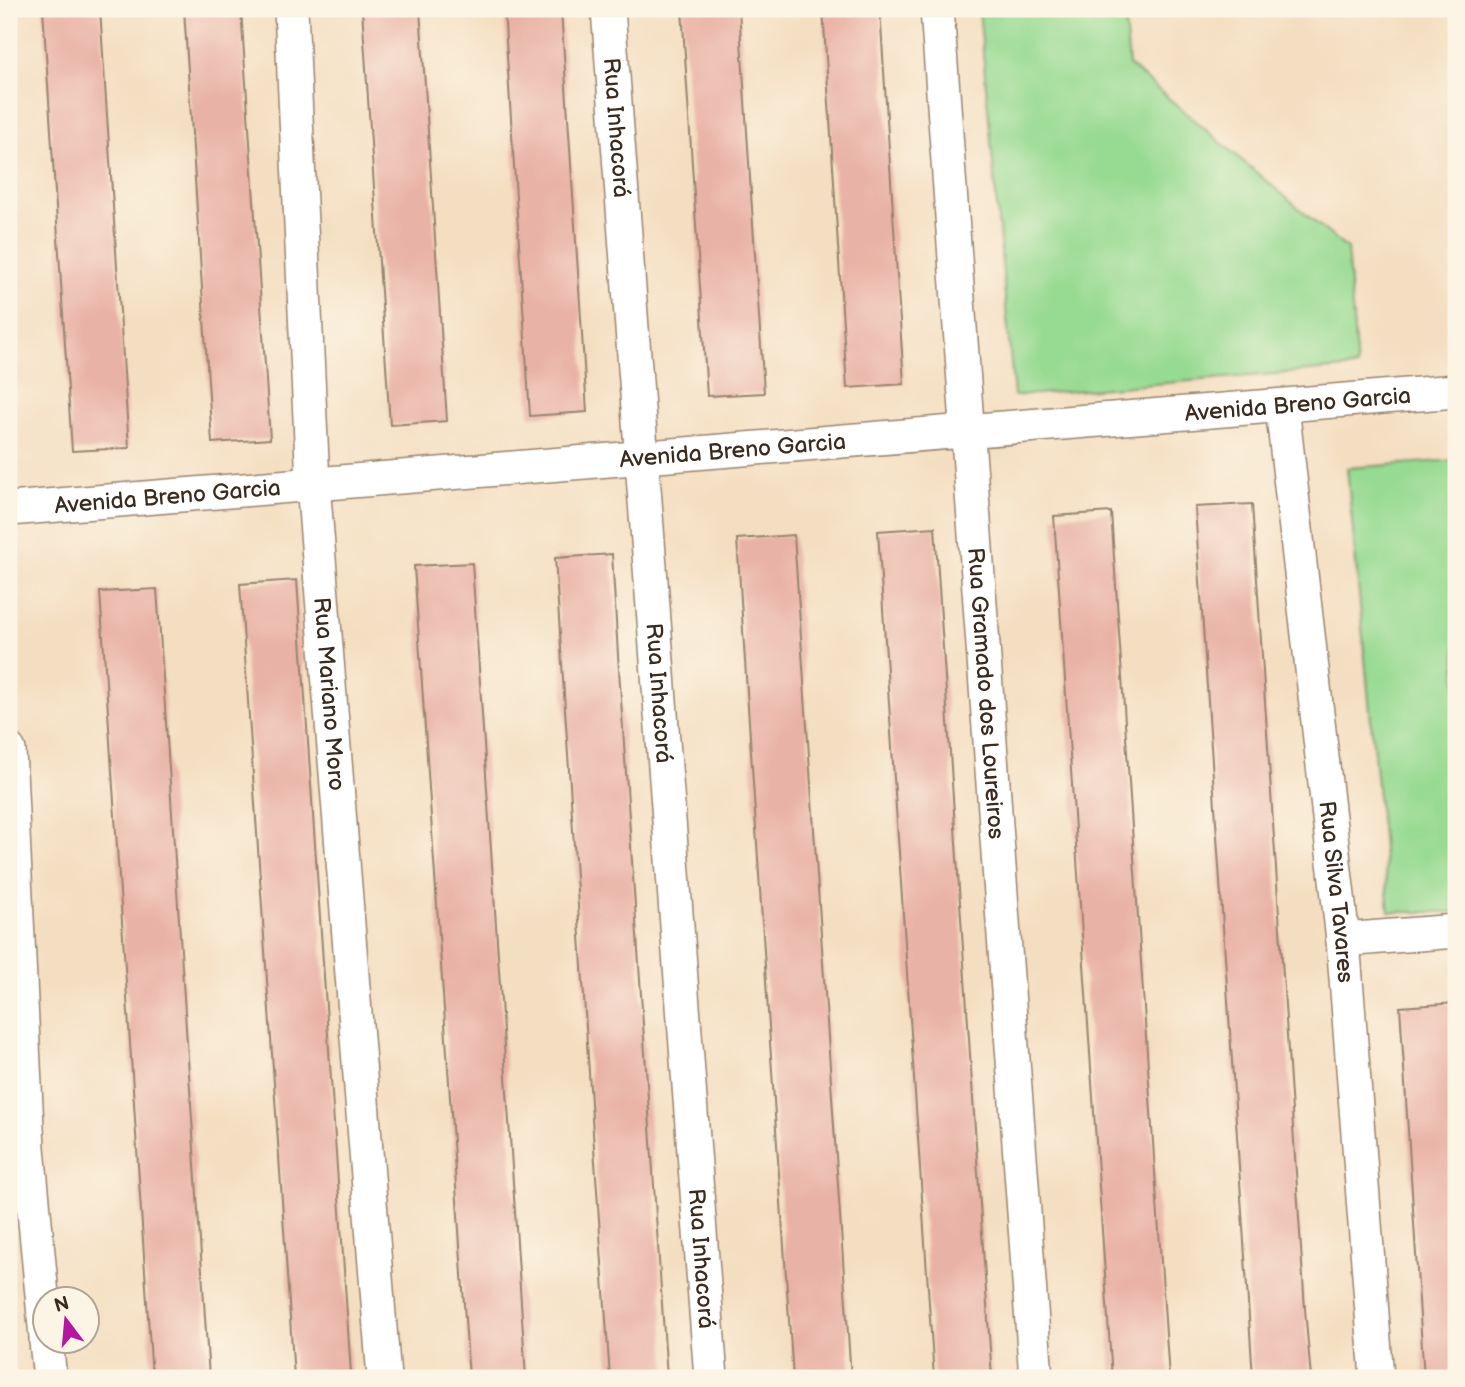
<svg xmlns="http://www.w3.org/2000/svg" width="1465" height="1387" font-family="'Balsamiq Sans',sans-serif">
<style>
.green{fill:#97da92;stroke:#698258;stroke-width:2}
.building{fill:#e9b2a6}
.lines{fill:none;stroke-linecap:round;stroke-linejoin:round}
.minor-casing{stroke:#988470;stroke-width:36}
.minor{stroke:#fff;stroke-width:33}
.labels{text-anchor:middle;stroke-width:5;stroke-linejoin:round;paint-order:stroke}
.street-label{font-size:23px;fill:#3b2a1e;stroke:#fcf5e5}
</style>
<rect width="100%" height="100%" fill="#fcf5e5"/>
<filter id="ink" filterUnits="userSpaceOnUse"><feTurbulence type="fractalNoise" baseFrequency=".0143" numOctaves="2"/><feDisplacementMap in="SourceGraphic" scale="14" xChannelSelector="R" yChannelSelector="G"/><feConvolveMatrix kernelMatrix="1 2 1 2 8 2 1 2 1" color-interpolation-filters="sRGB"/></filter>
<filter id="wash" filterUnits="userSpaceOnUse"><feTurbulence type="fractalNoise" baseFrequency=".00686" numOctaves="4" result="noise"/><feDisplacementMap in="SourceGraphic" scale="28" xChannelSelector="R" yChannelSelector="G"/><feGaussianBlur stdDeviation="1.57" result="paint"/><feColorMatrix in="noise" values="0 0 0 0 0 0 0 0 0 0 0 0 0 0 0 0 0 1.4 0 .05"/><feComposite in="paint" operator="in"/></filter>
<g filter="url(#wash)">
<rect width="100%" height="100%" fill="#f4dec1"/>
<g class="green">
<path d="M 979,9 L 1124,9 L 1129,65 L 1347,249 L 1357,367 L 1014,396 Z"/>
<path d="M 1456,460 L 1456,912 L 1389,912 L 1347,468 Z"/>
</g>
<g id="blocks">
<g class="building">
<path d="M 43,9 L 100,9 L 129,448 L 72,451 Z"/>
<path d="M 184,9 L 241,9 L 270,439 L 212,443 Z"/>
<path d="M 362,9 L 420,9 L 447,421 L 390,425 Z"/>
<path d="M 504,9 L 561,9 L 587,412 L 530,416 Z"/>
<path d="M 682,9 L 739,9 L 764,393 L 707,396 Z"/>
<path d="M 823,9 L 880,9 L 904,384 L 847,388 Z"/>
<path d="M 1252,504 L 1305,1309 L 1311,1378 L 1253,1378 L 1234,1091 L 1195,507 Z"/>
<path d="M 1111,512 L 1158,1217 L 1169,1378 L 1112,1378 L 1086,994 L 1054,516 Z"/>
<path d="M 935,527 L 981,1219 L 992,1378 L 934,1378 L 889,703 L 878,531 Z"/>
<path d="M 794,535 L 802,652 L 851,1378 L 793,1378 L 770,1042 L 737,539 Z"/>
<path d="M 612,554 L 618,655 L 667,1378 L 610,1378 L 593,1133 L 555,558 Z"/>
<path d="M 472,563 L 493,880 L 526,1378 L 469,1378 L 414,566 Z"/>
<path d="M 297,580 L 351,1373 L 294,1377 L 240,584 Z"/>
<path d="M 157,589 L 163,677 L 209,1378 L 152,1378 L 125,967 L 100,592 Z"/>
<path d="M 1456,1003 L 1456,1378 L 1424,1378 L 1400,1007 Z"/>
</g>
</g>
</g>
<g filter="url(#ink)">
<use href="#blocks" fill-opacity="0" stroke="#988470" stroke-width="2"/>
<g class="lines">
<defs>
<g id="minor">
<path id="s1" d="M 291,9 L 313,483 L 384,1378"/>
<path id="s2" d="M 608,9 L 711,1378"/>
<path id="s3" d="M 937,9 L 1036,1378"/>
<path id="s4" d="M 1282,407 L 1343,940 L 1377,1378"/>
<path id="s5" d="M 9,509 L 1456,391"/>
<path d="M 9,750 L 28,1148 L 46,1337"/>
<path d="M 1343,940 L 1456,931"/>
<path d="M 46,1342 L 50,1378"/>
</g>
</defs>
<use href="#minor" class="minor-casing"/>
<use href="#minor" class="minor"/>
</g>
</g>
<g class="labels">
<g class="street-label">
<text dy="8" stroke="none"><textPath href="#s2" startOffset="119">Rua Inhacorá</textPath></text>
<text dy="8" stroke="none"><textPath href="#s5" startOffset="1293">Avenida Breno Garcia</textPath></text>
<text dy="8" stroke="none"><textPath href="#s5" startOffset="726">Avenida Breno Garcia</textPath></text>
<text dy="8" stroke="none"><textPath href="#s5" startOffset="159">Avenida Breno Garcia</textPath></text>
<text dy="8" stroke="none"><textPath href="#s3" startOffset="686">Rua Gramado dos Loureiros</textPath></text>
<text dy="8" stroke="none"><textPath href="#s1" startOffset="686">Rua Mariano Moro</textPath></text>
<text dy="8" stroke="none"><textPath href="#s2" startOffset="686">Rua Inhacorá</textPath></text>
<text dy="8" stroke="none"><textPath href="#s4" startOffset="488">Rua Silva Tavares</textPath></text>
<text dy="8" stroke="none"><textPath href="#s2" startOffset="1253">Rua Inhacorá</textPath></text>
</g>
</g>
<rect width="1465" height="1387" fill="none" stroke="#fcf5e5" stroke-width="35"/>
<g transform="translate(66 1320) rotate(344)"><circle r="33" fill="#fcf5e5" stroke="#afa495" stroke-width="2"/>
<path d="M0-5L12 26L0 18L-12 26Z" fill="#b5179e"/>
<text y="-10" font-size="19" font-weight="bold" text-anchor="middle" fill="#3b2a1e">N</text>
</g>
</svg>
